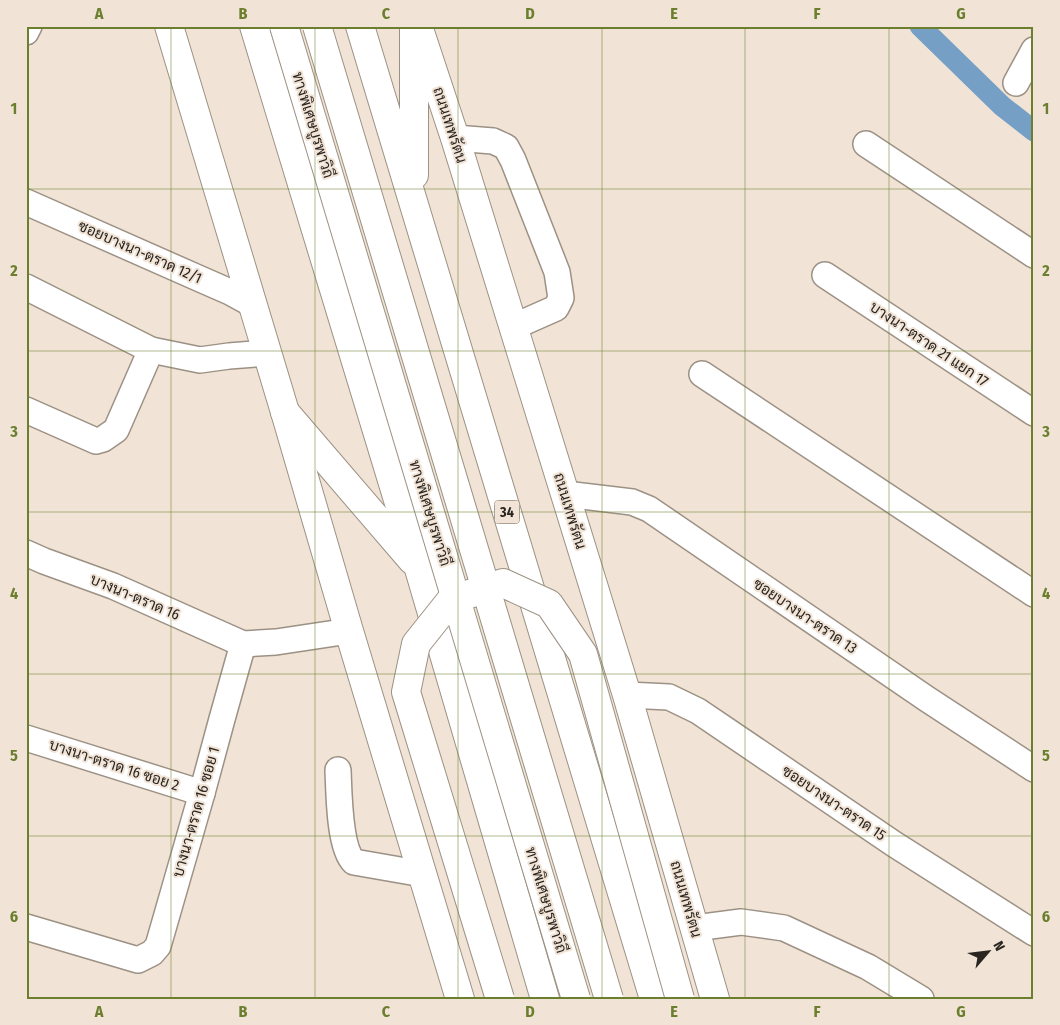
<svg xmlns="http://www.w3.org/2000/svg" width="1060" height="1025" font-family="'Fira Sans Condensed',Sarabun,sans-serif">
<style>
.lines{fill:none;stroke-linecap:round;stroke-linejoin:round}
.canal{stroke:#759fc4;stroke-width:21}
.minor-casing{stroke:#9c9184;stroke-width:28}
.major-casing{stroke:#9c9184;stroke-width:30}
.highway-casing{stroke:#9c9184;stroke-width:30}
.minor{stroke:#fff;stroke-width:25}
.major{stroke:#fff;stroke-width:28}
.highway{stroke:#fff;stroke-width:28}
.major-bridge-casing{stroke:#9c9184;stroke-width:30;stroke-linecap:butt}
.highway-bridge-casing{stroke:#9c9184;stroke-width:30;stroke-linecap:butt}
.major-bridge{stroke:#fff;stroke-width:28}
.highway-bridge{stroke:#fff;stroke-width:28}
.grid{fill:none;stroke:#6b7f2f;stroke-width:1;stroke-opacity:0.55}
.labels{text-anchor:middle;stroke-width:4;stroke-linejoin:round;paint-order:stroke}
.shield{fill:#f1e4d6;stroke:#665e57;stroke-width:1}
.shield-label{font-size:14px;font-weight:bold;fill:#2a2520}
.street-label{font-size:15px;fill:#2a2520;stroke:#f1e4d6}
.neatline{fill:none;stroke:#6b7f2f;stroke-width:2}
.grid-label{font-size:16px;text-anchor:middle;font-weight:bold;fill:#6b7f2f}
</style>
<rect width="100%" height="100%" fill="#f1e4d6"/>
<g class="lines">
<path class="canal" d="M 920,26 L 1002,106 L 1034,131"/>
<defs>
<g id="minor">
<path d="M 26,32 L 29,26"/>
<path d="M 1016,83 L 1034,50"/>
<path d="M 455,138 L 493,141 L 506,147 L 513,160 L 557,272 L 561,298 L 556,308 L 513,327"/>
<path d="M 866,144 L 1034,255"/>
<path d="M 26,202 L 198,278 L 230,292 L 252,304"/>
<path d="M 825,275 L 1034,413"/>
<path d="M 26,287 L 151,350 L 200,360 L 229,356 L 267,353"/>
<path d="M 702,374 L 1034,594"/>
<path d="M 26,410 L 96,441 L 103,439 L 116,430 L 151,350"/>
<path d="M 565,494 L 632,502 L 649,509 L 927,699 L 1034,769"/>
<path d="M 26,553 L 44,561 L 113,586 L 243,644 L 276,642 L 349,631"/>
<path d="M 627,695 L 669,697 L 698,711 L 894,844 L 1034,933"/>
<path d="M 26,738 L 202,793"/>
<path d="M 338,770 C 339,792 339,848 354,862 L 423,874"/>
<path d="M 26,927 L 138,960 L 152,953 L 158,946 L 202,793 L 222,719 L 243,644"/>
<path d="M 695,928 L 741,922 L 784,928 L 868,967 L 921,999"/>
</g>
<g id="major">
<path d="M 169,26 L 285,412 L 349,631 L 460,999"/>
<path d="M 418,26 L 455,138 L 565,494 L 627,695 L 715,999"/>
</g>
<g id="highway">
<path d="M 254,26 L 419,569 L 545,999"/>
<path d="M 360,26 L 654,999"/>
<path d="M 414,175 L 414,26"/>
<path d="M 285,412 L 412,560"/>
</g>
</defs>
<use href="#minor" class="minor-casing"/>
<use href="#major" class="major-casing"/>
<use href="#highway" class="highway-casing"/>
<use href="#minor" class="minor"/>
<use href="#major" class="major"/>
<use href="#highway" class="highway"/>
<defs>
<path id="major-bridge" d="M 500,999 L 406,692 L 416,644 L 451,600 L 503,583 L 549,604 L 583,654 L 680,999"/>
<g id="highway-bridge">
<path d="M 284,26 L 576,999"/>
<path d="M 317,26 L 609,999"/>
</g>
</defs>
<use href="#major-bridge" class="major-bridge-casing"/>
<use href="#highway-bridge" class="highway-bridge-casing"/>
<use href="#major-bridge" class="major-bridge"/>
<use href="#highway-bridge" class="highway-bridge"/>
</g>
<path class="grid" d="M 171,26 L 171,999M 315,26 L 315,999M 458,26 L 458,999M 602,26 L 602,999M 745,26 L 745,999M 889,26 L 889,999M 26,189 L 1034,189M 26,351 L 1034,351M 26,512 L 1034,512M 26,674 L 1034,674M 26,836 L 1034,836"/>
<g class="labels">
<rect class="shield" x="494.5" y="500.5" width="25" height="23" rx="4"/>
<g class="shield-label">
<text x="507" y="517">34</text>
</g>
<g class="street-label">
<text transform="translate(313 125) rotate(73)" y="5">ทางพิเศษบูรพาวิถี</text>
<text transform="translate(450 125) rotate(72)" y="5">ถนนเทพรัตน</text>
<text transform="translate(140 252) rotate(24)" y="5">ซอยบางนา-ตราด 12/1</text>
<text transform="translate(929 344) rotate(34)" y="5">บางนา-ตราด 21 แยก 17</text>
<text transform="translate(570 511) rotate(73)" y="5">ถนนเทพรัตน</text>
<text transform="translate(430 513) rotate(73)" y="5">ทางพิเศษบูรพาวิถี</text>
<text transform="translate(135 597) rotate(23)" y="5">บางนา-ตราด 16</text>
<text transform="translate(805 616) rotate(34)" y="5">ซอยบางนา-ตราด 13</text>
<text transform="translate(114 765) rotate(18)" y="5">บางนา-ตราด 16 ซอย 2</text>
<text transform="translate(834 803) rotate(34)" y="5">ซอยบางนา-ตราด 15</text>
<text transform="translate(196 812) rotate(-74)" y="5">บางนา-ตราด 16 ซอย 1</text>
<text transform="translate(686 899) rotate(74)" y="5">ถนนเทพรัตน</text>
<text transform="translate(546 900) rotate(73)" y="5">ทางพิเศษบูรพาวิถี</text>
</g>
</g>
<rect width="1060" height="1025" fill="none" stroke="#f1e4d6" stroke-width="55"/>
<g transform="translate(988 952) rotate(62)" stroke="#f1e4d6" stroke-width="4" paint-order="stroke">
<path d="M0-4L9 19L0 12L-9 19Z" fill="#2a2520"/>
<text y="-8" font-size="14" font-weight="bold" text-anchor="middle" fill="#2a2520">N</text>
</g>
<rect x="28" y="28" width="1004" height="970" class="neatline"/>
<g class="grid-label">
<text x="99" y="19">A</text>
<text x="243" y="19">B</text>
<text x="386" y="19">C</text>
<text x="530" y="19">D</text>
<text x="674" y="19">E</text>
<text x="817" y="19">F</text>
<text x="961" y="19">G</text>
<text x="14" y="114">1</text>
<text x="1046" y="114">1</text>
<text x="14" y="276">2</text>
<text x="1046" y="276">2</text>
<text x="14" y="437">3</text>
<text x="1046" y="437">3</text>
<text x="14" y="599">4</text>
<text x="1046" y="599">4</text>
<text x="14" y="761">5</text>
<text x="1046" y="761">5</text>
<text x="14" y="922">6</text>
<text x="1046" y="922">6</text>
<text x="99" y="1017">A</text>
<text x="243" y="1017">B</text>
<text x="386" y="1017">C</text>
<text x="530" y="1017">D</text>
<text x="674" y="1017">E</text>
<text x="817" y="1017">F</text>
<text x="961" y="1017">G</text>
</g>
</svg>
